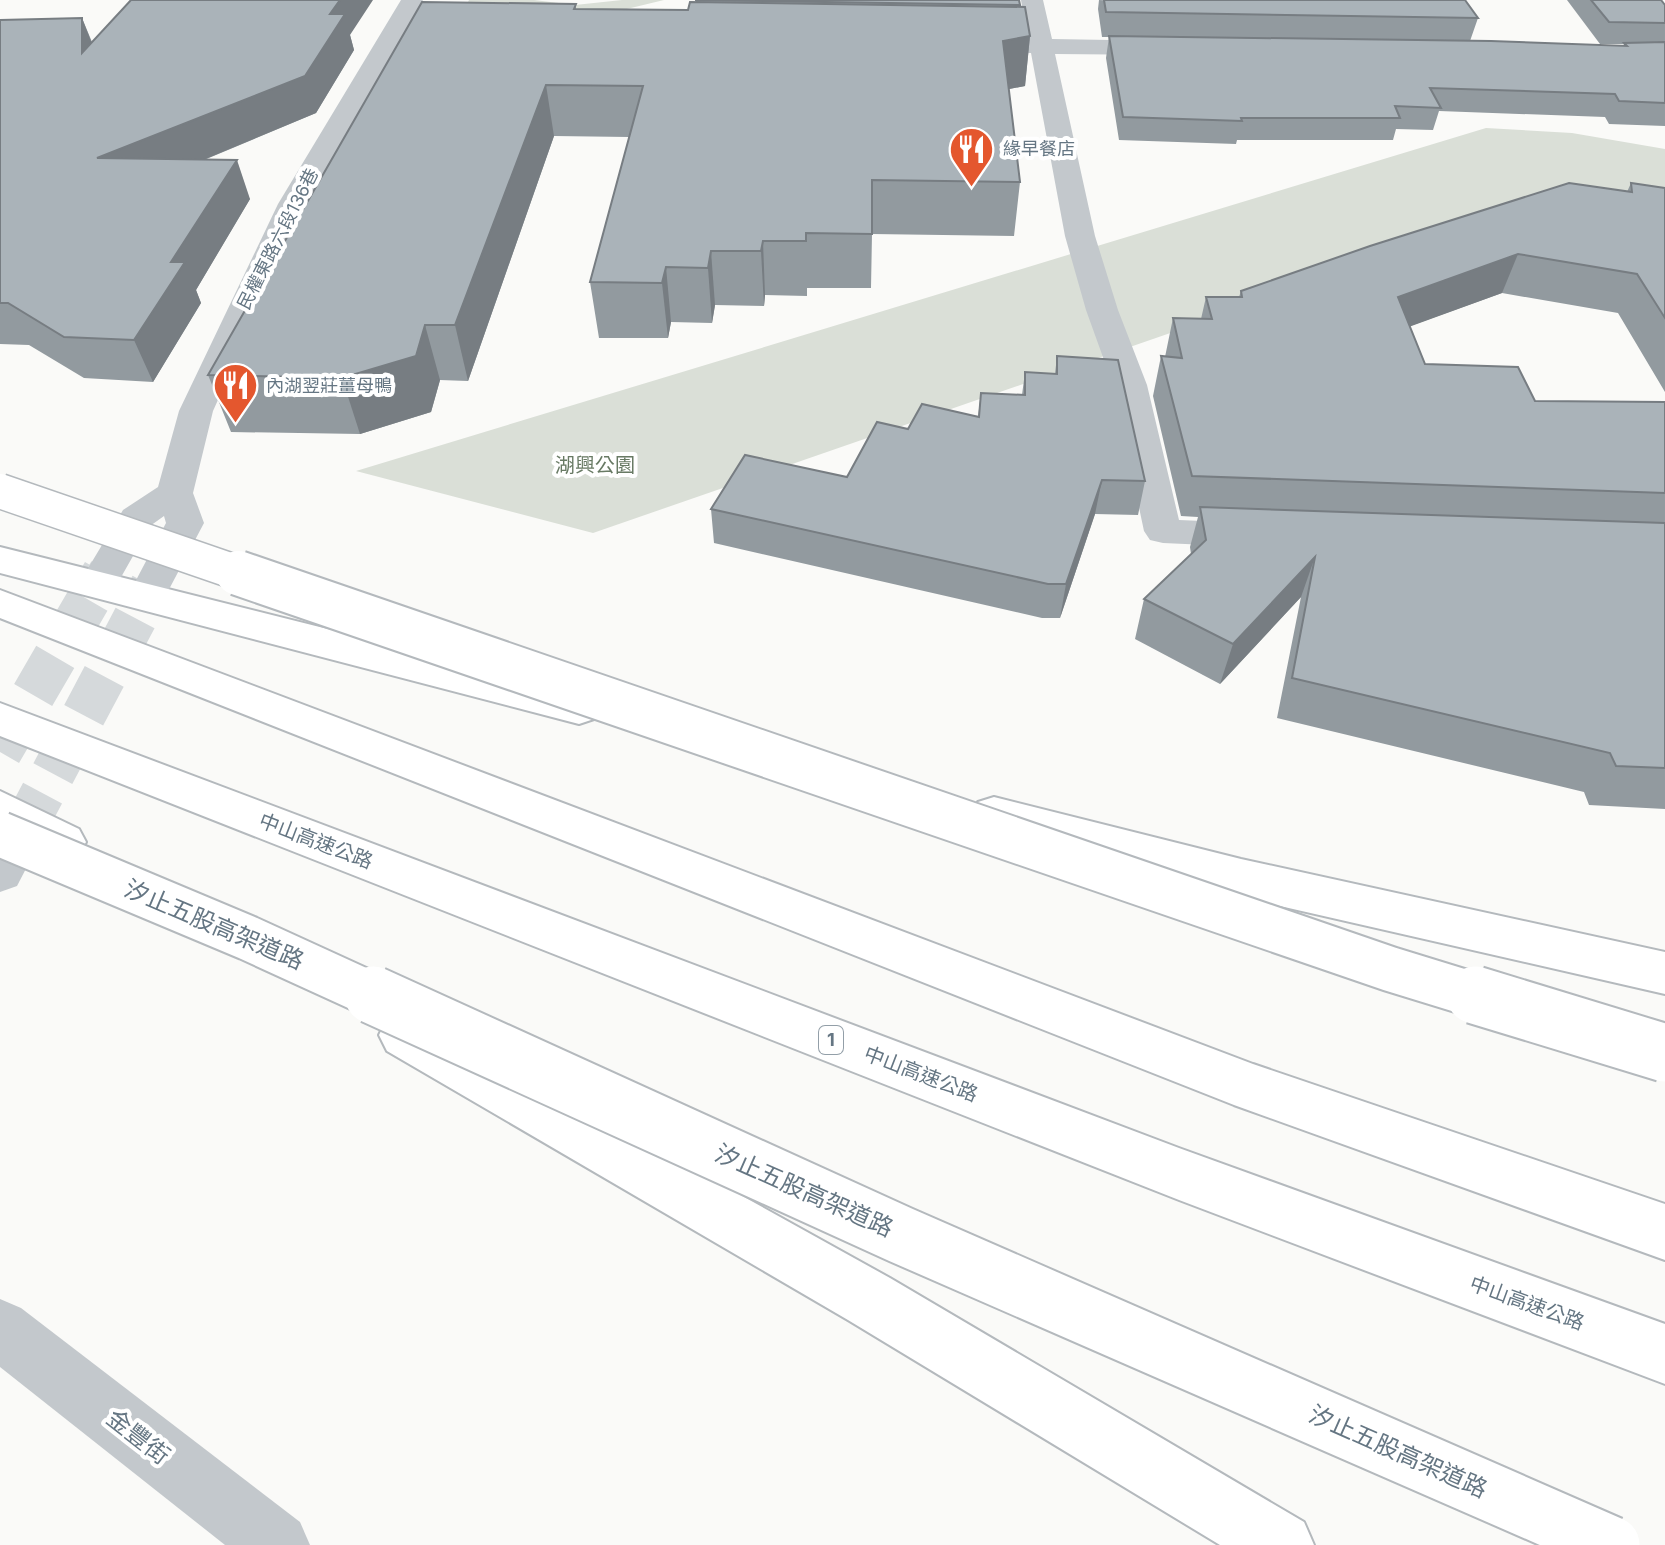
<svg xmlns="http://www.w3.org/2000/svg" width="1665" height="1545" font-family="Inter,'Noto Sans TC',sans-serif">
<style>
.green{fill:#dadfd7}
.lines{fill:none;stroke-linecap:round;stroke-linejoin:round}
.street-tunnel-far1{stroke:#d5d9db;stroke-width:34;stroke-dasharray:34 17;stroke-linecap:butt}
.street-tunnel{stroke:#d5d9db;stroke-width:44;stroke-dasharray:44 22;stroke-linecap:butt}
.highway-casing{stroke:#b4b9bd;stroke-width:4}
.street{fill:#c3c8cc;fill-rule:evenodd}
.highway{fill:#fff;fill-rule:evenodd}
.highway-bridge-far2-casing{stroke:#b4b9bd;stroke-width:37;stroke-linecap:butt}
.highway-bridge-far1-casing{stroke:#b4b9bd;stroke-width:48;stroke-linecap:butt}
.highway-bridge-casing{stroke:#b4b9bd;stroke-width:61;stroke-linecap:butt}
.highway-bridge-far2{stroke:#fff;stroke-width:34}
.highway-bridge-far1{stroke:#fff;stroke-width:44}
.highway-bridge{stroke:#fff;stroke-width:57}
.wall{fill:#929a9f}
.shaded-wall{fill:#777d82}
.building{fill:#aab3b9;stroke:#777d82;stroke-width:2}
.labels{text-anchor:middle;stroke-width:8;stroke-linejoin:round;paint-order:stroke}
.far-poi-label{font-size:18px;fill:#657683;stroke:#fff;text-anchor:start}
.far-street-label{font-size:18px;fill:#657683;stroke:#fff}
.shield{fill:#fff;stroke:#939fa8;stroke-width:2}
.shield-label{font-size:18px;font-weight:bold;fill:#657683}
.park-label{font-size:20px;fill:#687a64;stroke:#fff}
.street-label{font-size:20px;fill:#657683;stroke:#fff}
.near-street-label{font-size:24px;fill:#657683;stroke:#fff}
</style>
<rect width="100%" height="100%" fill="#fafaf8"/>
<g class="green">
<path d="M 469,0 L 534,0 L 575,5 L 622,0 L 664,0 L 606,14 L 460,18 Z"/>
<path d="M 1486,128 L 1572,133 L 1665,149 L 1665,218 L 1557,199 L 593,533 L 356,471 Z"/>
</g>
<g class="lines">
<path class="street-tunnel-far1" d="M 103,575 L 106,570"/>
<g class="street-tunnel">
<path d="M 0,752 L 104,573"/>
<path d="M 22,832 L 152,586"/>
</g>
<defs>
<g id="highway">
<path d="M 0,547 L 579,692 L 594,697 L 600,708 L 594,719 L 579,724 L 0,573 Z"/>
<path d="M 0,590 L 1253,1064 L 1665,1204 L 1665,1260 L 1234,1105 L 0,618 Z"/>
<path d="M 0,703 L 1179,1148 L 1665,1324 L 1665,1384 L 1179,1200 L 0,736 Z"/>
<path d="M 0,791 L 79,829 L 86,842 L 79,855 L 63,860 L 0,830 Z"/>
<path d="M 994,797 L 1241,859 L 1665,952 L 1665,994 L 1241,897 L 978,828 L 971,815 L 978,802 Z"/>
<path d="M 405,1012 L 423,1019 L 890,1278 L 1304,1522 L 1314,1545 L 1220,1545 L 848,1320 L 387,1051 L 379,1035 L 387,1019 Z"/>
</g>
</defs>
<use href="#highway" class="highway-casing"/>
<g class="street">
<path d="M 401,0 L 423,0 L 406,30 L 460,31 L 468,33 L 472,38 L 468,43 L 460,45 L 398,44 L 306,204 L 213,411 L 193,493 L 204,523 L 166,595 L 152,599 L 138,595 L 133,586 L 166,523 L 164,516 L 150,526 L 120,579 L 106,583 L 92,579 L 87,570 L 123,510 L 158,487 L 179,411 L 278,204 Z"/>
<path d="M 1021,0 L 1043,0 L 1052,39 L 1168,41 L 1177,43 L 1180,48 L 1177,53 L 1168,55 L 1055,54 L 1095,236 L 1118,310 L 1147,385 L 1179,520 L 1252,523 L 1265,526 L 1271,535 L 1265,544 L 1252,547 L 1163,543 L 1150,540 L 1144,531 L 1113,385 L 1086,310 L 1065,236 L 1031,53 L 969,52 L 961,50 L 957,45 L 961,40 L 969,38 L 1028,39 Z"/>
<path d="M 22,814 L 38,819 L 45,832 L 17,886 L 0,892 L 0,830 L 6,819 Z"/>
<path d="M 0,1299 L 21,1308 L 300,1522 L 310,1545 L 225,1545 L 0,1367 Z"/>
</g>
<use href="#highway" class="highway"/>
<defs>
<path id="highway-bridge-far2" d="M 0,491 L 244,575"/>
<g id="highway-bridge-far1">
<path d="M 238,573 L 1390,969 L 1481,997"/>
<path d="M 0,834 L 248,938 L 377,997"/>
</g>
<g id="highway-bridge">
<path d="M 373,995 L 901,1235 L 1611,1545"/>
<path d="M 1475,995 L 1665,1053"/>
</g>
</defs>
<use href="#highway-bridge-far2" class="highway-bridge-far2-casing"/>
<use href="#highway-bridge-far1" class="highway-bridge-far1-casing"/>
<use href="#highway-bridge" class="highway-bridge-casing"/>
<use href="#highway-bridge-far2" class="highway-bridge-far2"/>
<use href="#highway-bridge-far1" class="highway-bridge-far1"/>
<use href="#highway-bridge" class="highway-bridge"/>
</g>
<g class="wall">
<path d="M 696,0 L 1019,0 L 1020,7 L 1030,36 L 1025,86 L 1009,89 L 1020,182 L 1014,236 L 872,234 L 871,288 L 807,288 L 807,296 L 765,295 L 764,306 L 715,305 L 712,323 L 671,322 L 668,338 L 599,338 L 590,282 L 629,137 L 554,136 L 468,381 L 440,380 L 431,412 L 360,434 L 231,432 L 208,375 L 576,4 L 576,9 L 688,10 L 696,2 Z"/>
<path d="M 1099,0 L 1478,18 L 1470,41 L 1623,46 L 1624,44 L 1600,44 L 1567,0 L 1661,0 L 1665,5 L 1665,126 L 1609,124 L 1605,117 L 1439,111 L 1433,130 L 1396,129 L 1393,140 L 1237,140 L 1236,144 L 1119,140 L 1106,58 L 1109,37 L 1102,37 L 1098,9 Z"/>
<path d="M 82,18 L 92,42 L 350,35 L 354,50 L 316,113 L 204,160 L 250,199 L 196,290 L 201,303 L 153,382 L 84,378 L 29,345 L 0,344 L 0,20 Z"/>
<path d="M 1631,183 L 1665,188 L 1665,392 L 1618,313 L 1502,293 L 1410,326 L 1425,364 L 1535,401 L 1665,402 L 1665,809 L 1589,805 L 1584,792 L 1277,718 L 1301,597 L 1220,684 L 1135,639 L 1144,599 L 1191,554 L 1190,547 L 1198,517 L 1181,516 L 1153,396 L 1161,356 L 1165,357 L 1173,318 L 1201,319 L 1206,297 L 1239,297 L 1241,291 L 1627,192 Z"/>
<path d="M 1057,356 L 1145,481 L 1138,515 L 1095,514 L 1060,618 L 1042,618 L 714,543 L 711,509 L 847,477 L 908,429 L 978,417 L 981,393 L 1022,395 L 1025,372 L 1055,374 Z"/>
</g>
<g class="shaded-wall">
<path d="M 340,0 L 373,0 L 350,35 L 354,50 L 316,113 L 114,197 L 97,158 L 330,14 Z"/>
<path d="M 82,18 L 96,54 L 82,53 Z"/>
<path d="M 1030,36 L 1025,86 L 999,91 L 1003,41 Z"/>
<path d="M 546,85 L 554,136 L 468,381 L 455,325 Z"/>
<path d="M 237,160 L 250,199 L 196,290 L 201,303 L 153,382 L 134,340 L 171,262 Z"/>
<path d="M 763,241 L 765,295 L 764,306 L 761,251 Z"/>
<path d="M 711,251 L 715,305 L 712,323 L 708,268 Z"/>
<path d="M 1518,254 L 1502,293 L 1384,336 L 1398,297 Z"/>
<path d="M 666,267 L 671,322 L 668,338 L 662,283 Z"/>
<path d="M 425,325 L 440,380 L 431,412 L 360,434 L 342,378 Z"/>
<path d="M 1102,480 L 1095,514 L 1060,618 L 1066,584 Z"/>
<path d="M 1315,557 L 1301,597 L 1220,684 L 1233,644 Z"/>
</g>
<g class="building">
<path d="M 131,0 L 340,0 L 330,14 L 345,14 L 305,76 L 97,158 L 237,160 L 171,262 L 185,262 L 134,340 L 64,337 L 8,303 L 0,303 L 0,20 L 82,18 L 82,53 Z"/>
<path d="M 696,0 L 1019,0 L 1020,5 L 695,0 Z"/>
<path d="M 1104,0 L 1465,0 L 1478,18 L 1106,12 Z"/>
<path d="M 1591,0 L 1661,0 L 1665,5 L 1665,23 L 1609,22 Z"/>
<path d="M 422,2 L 576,4 L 574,9 L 688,10 L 690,2 L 1025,7 L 1030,36 L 1003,41 L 1020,182 L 872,180 L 872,234 L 806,233 L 806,241 L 763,241 L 761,251 L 711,251 L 708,268 L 666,267 L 662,283 L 590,282 L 643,86 L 546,85 L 455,325 L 425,325 L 416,356 L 342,378 L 208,375 Z"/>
<path d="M 1109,36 L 1491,41 L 1627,46 L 1624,43 L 1665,42 L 1665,103 L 1619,101 L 1615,94 L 1430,88 L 1441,108 L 1395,106 L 1400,118 L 1241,118 L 1242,121 L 1123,117 Z"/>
<path d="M 1569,183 L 1632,192 L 1631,183 L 1665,188 L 1665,318 L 1637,274 L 1518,254 L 1398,297 L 1425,364 L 1518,367 L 1535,401 L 1665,402 L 1665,493 L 1192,476 L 1161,356 L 1182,358 L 1173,318 L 1212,319 L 1206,297 L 1242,297 L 1241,291 L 1370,246 Z"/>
<path d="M 1057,356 L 1118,360 L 1145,481 L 1102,480 L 1066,584 L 1048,584 L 711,509 L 745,455 L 847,477 L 877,422 L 908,429 L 922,404 L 979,417 L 981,393 L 1025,395 L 1025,372 L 1057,374 Z"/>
<path d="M 1200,507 L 1665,523 L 1665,768 L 1616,766 L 1610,753 L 1292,678 L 1315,557 L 1233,644 L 1144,599 L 1206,540 Z"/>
</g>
<defs>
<symbol id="restaurant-pin" viewBox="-11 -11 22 30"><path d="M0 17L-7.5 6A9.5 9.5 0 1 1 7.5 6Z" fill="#e4572e" stroke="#fff"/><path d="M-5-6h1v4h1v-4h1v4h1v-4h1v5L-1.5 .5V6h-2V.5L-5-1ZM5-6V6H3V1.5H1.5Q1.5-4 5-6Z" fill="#fff"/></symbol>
</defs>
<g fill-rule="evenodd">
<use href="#restaurant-pin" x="946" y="124" width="51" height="69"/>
<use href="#restaurant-pin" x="210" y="360" width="51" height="69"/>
</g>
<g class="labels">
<g class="far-poi-label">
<text x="1003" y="155">緣早餐店</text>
<text x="266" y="392">內湖翌莊薑母鴨</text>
</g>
<g class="far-street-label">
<text transform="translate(278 239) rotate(-63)" y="6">民權東路六段136巷</text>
</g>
<rect class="shield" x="819" y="1026" width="24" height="28" rx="6"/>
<g class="shield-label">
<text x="831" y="1046">1</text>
</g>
<g class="park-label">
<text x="595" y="472">湖興公園</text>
</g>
<g class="street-label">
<text transform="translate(316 841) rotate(21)" y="7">中山高速公路</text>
<text transform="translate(921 1074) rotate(21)" y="7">中山高速公路</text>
<text transform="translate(1527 1303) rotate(20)" y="7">中山高速公路</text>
</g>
<g class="near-street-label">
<text transform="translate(214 925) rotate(23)" y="8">汐止五股高架道路</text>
<text transform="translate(804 1191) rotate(24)" y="8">汐止五股高架道路</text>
<text transform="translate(138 1437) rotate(38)" y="8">金豐街</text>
<text transform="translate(1398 1452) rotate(24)" y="8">汐止五股高架道路</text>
</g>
</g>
</svg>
